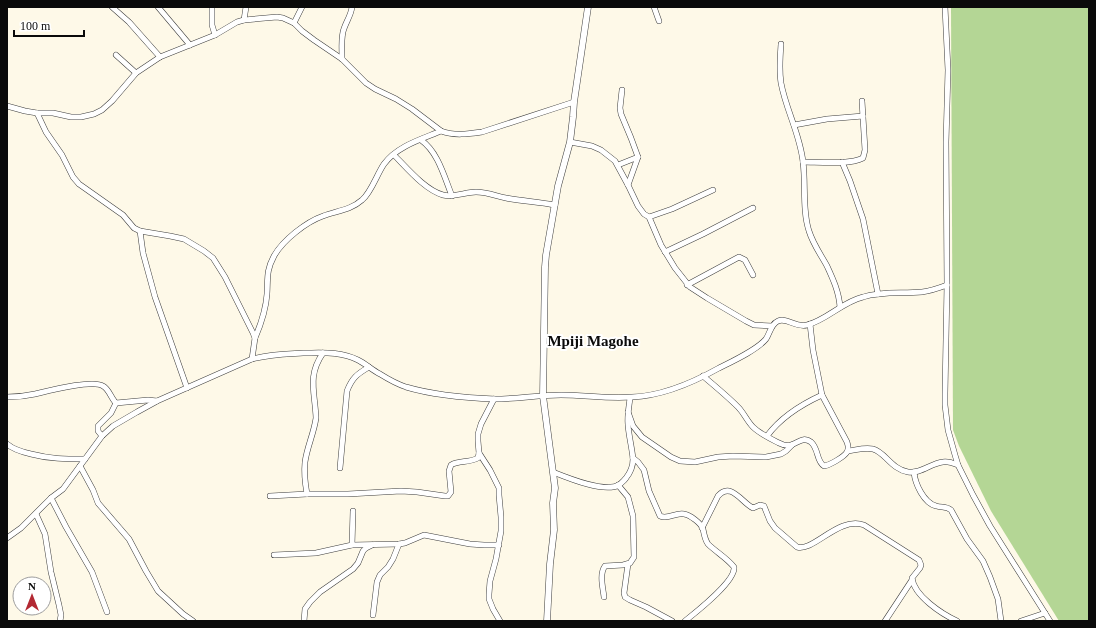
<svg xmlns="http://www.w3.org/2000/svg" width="1096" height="628" font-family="'Times New Roman',serif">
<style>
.forest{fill:#b4d695}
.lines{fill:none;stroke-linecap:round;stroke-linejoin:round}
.minor-casing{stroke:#3d3d3d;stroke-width:6}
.tertiary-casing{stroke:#3d3d3d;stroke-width:7}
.minor{stroke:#fff;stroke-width:5}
.tertiary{stroke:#fff;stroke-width:6}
.labels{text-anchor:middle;stroke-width:4;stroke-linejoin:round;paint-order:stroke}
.quarter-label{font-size:15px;font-weight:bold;fill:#0a0a0a;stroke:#fff}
</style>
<rect width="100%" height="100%" fill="#fef9e8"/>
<path class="forest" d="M 951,7 L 1089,7 L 1089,621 L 1059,621 L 991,511 L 959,446 L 953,430 Z"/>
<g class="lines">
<defs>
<g id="minor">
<path d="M 112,7 L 129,22 L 160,57"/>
<path d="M 158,7 L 190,45"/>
<path d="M 212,7 L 212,25 L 215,35"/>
<path d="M 654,7 L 659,21"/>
<path d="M 945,7 L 948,70 L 946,142 L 947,285 L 945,393 L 945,405 L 948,430 L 955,455 L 958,465 L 973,495 L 990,526 L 1050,621"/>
<path d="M 244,20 L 246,7"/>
<path d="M 294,23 L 302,7"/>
<path d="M 781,44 C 780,57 779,70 781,83 C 786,110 800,134 803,162 C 806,184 802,210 809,231 C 813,244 821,255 827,266 C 833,279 839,292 840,307"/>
<path d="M 116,55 L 136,73"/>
<path d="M 342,59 C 342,50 341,41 343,32 C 345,23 351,16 352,7"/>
<path d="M 622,90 L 620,108 L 621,114 L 631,138 L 638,157 L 628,185"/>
<path d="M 7,106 L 25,111 L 37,113 L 53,113 L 71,117 L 81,117 L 94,114 L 102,110 L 112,101 L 136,73 L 160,57 L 215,35 L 237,22 L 244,20 L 277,17 L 283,18 L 294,23 L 302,31 L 314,40 L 342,59 L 366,83 L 375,89 L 396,99 L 412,109 L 441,131 C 454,136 468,134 482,132 L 574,102"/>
<path d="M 37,113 L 46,132 L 62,155 L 73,177 L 79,184 L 123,215 L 134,228 L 140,231 L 170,236 L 184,239 L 204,251 L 213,258 L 225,277 L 253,333 L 255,338 L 252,359"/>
<path d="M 794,125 L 827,119 L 863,116"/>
<path d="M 421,140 C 438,152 444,176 452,196"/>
<path d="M 570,142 L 592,146 L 601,150 L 615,161 L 628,185 L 638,206 L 644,214 L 649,217 L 661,245 L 675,268 L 690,287 L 707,298 L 746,321 L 754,325 L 772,326"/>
<path d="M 394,155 C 407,168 425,190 443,195 C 454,198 465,192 476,192 C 487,192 496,196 506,198 C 522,201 539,202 555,205"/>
<path d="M 803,162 C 818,162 850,165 863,158 L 865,150 L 862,101"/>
<path d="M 842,162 L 850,181 L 863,219 L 878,294"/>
<path d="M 618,165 L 638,157"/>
<path d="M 649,217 L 672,209 L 713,190"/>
<path d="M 140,231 L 143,253 L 155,297 L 187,388"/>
<path d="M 665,252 L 703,234 L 753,208"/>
<path d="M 687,285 L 739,257 L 745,260 L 753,275"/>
<path d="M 255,338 C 261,324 266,309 267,294 C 268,278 266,271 274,256 C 283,240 306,222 323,216 C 336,211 351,210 362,200 C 371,193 377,174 384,164 C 397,146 422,139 441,131"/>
<path d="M 703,376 C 715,386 727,396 738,407 C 744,413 747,421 753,427 C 760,434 771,439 779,443 C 783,445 788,446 791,445 C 798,443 803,436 811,442 C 819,449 816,461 824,466 C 830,465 844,457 847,452 C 849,449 848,445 847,442 L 822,395 L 813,350 L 810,324"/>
<path d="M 7,397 C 16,397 26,396 35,394 C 48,391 93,379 103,386 C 109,389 111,398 116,403 L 148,400 L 157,401"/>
<path d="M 494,399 L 481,424 L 478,434 L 478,441 L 479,453 L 490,470 L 499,488 L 499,495 L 501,517 L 501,531 L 496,559 L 490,581 L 489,594 L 489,599 L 493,609 L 500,621"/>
<path d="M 628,412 L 633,426 L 642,437 L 671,457 L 680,461 L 695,462 L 718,457 L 733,456 L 766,457 L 781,454 L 786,451 L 792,445"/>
<path d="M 102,436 L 98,431 L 98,426 L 111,413 L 116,403"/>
<path d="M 767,436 C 781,417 800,405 822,395"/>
<path d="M 7,444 C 14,450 22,452 31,454 C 50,459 65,459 85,459"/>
<path d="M 848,451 C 856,450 865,447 873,449 C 885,452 891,469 908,472 C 921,474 931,463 943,462 C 948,461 953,463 958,465"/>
<path d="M 633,458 L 638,462 L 644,470 L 649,491 L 660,516 C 668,520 676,512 684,514 C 690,515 701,523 703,529 C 704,534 705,540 708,544 C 716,552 727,558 734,567 C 736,581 696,612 685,621"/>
<path d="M 80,466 L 93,490 L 98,503 L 129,539 L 146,571 L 158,591 L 183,614 L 193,621"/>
<path d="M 340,468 L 347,391 C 352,378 357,374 369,367"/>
<path d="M 553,472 C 568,478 604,493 619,485 C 621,483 624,481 626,478 C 630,473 633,467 633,459 C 632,448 629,437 628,425 C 627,416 629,407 630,398"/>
<path d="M 914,472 C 915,484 924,503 936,506 C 942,508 946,506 951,510 L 967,539 L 983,561 L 990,577 L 998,599 L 1001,621"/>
<path d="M 307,494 C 305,483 304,472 305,462 C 307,447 314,433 316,418 C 315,392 307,376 323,353"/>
<path d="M 270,496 L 307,494 L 348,494 L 401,491 L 417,492 L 445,496 L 448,496 L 451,492 L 449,471 L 451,465 C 459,460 469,463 478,458 L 479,453"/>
<path d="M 51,498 L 66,527 L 92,572 L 107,612"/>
<path d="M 36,514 L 45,534 L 51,572 L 59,605 L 61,615 L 60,621"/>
<path d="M 702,528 L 718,496 C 731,481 742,503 753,508 L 760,505 L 764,506 L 770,521 L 775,528 L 797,547 C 814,552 838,516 864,525 L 919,560 L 921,565 L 920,568 L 912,578 C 914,596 942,614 957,621"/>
<path d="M 7,538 L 21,528 L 51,498 L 63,489 L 102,436 L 113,426 L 137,412 L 157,401 L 252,359 C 270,354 285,354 303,353 C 322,353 340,351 358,360 C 366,364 372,370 380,374 C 388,379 397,384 406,387 C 433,395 467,398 495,399 C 517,399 539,395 561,395 C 585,395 608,399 632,397 C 661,396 694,382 719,368 C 733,361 757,350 766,339 C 770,333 771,324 778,321 C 787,317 795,328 807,325 C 827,320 842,302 863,297 C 883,291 902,294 922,292 C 931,291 939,288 947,285"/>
<path d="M 352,545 L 353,511"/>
<path d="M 274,555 L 316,553 L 352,545 L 399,544 L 405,543 L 424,535 L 470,544 L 484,545 L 499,545"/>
<path d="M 628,564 L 624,593 L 625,597 L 630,600 L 646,607 L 672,621"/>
<path d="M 604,597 C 603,588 599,574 605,566 L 623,565 L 630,563 L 634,557 L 633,516 L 628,497 L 618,485"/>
<path d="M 373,615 L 377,582 L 380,575 L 388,567 L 393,559 L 399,544"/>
<path d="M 304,621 L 305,609 L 310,602 L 320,592 L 353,569 L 358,563 L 363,551 L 366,548 L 372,545"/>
<path d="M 885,621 L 912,580"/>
<path d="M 1021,621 L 1045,613"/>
</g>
<path id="tertiary" d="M 547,621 L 550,564 L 554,530 L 553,503 L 555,488 L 543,396 L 545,267 L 546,255 L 558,186 L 570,142 L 573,117 L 574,102 L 588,7"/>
</defs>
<use href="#minor" class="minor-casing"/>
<use href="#tertiary" class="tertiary-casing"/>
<use href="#minor" class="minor"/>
<use href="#tertiary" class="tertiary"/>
</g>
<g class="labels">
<g class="quarter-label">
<text x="593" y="346">Mpiji Magohe</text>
</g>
</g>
<rect width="1096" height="628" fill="none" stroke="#0a0a0a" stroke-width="16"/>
<g transform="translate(32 596)"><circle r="19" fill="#ffffff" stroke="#9d9d9d"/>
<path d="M0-3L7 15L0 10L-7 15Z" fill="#b32933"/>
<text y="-6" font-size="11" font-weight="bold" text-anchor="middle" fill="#0a0a0a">N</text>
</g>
<path d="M14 30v6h70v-6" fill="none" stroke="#0a0a0a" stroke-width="2"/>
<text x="20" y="30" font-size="12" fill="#0a0a0a" stroke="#ffffff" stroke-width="3" paint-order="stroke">100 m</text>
</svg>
